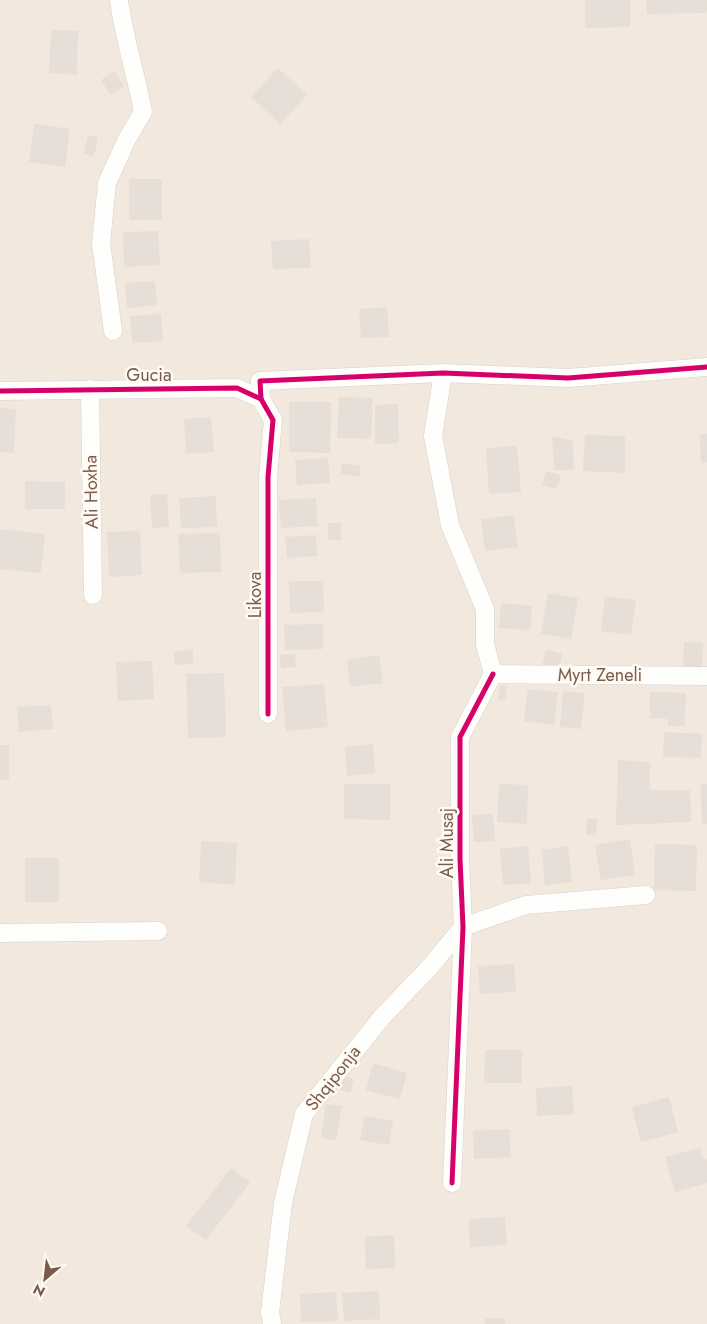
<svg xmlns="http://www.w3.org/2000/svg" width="707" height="1324" font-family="Jost,sans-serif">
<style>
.residential{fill:#f2e8de}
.building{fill:#e6ded7}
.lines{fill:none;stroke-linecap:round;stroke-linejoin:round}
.minor-casing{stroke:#d7d1cb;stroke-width:19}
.minor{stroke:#fefefd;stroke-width:18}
.cycleway-casing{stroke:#fffaf3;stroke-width:8}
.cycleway{stroke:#d6006c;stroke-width:5}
.labels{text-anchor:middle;stroke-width:5;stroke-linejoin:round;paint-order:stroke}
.street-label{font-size:18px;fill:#7a5c4d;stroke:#fffaf3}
</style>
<rect width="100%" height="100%" fill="#f9f5f0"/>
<rect class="residential" x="0" y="0" width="707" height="1324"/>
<g class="building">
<path d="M 585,0 L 630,0 L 630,27 L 585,28 Z"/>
<path d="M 646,0 L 707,0 L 707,10 L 705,13 L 647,14 Z"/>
<path d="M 51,30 L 78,31 L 77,75 L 49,73 Z"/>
<path d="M 278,68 L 307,95 L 280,124 L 251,97 Z"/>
<path d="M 114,71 L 124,86 L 111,95 L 101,80 Z"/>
<path d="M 34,124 L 70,129 L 65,167 L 29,162 Z"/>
<path d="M 88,135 L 98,137 L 94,156 L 84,154 Z"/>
<rect x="129" y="179" width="33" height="41"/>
<path d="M 158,231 L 160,265 L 124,267 L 123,232 Z"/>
<path d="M 309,239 L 311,268 L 273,269 L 271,241 Z"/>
<path d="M 155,281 L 157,305 L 127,308 L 125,283 Z"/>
<path d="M 387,307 L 389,337 L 361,338 L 359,309 Z"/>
<path d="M 161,314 L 163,341 L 132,343 L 130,316 Z"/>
<path d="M 339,397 L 373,398 L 371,439 L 337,438 Z"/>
<path d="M 289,402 L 331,402 L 330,453 L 289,452 Z"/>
<path d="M 398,404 L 399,443 L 375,444 L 375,405 Z"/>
<path d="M 0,408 L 16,409 L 14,453 L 0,452 Z"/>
<path d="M 211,417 L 214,452 L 186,454 L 184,419 Z"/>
<path d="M 707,434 L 707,462 L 701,463 L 700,435 Z"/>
<path d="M 585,435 L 625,436 L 625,473 L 583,471 Z"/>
<path d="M 552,436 L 573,441 L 574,470 L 554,470 Z"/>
<path d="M 517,446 L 521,492 L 489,494 L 486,448 Z"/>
<path d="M 328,458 L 330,483 L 297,485 L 295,460 Z"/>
<path d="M 342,463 L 361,466 L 359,477 L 341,474 Z"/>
<path d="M 546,471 L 561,475 L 557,489 L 542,485 Z"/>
<path d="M 25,481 L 65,482 L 65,509 L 25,509 Z"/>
<path d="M 167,494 L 169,527 L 152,528 L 150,495 Z"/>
<path d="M 216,496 L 217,527 L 181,528 L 179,498 Z"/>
<path d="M 316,498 L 318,526 L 281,528 L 279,500 Z"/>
<path d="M 513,515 L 518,547 L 485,551 L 481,519 Z"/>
<rect x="328" y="523" width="13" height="17"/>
<path d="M 0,529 L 45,534 L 41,573 L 0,569 Z"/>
<path d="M 140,531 L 142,575 L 109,577 L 107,532 Z"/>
<path d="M 220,533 L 221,572 L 180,573 L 178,534 Z"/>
<path d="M 316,535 L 317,556 L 287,558 L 285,537 Z"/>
<path d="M 289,581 L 323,581 L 324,612 L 290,613 Z"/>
<path d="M 548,593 L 578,598 L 571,639 L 541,634 Z"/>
<path d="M 605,596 L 636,600 L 631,635 L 601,631 Z"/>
<path d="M 501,603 L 532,606 L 530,630 L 499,628 Z"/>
<path d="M 323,624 L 323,649 L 285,650 L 284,625 Z"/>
<path d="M 684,642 L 703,643 L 702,669 L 683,668 Z"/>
<path d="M 193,650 L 193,664 L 175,665 L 174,651 Z"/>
<path d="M 546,650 L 562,654 L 559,669 L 542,665 Z"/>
<path d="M 295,654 L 296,667 L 281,668 L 280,655 Z"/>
<path d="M 379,655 L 383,683 L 350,687 L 347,660 Z"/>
<path d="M 152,661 L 154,699 L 118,701 L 116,662 Z"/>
<path d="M 224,673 L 226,737 L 188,738 L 186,674 Z"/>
<path d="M 324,684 L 328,727 L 286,731 L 282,687 Z"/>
<path d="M 500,685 L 507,686 L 505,700 L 498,699 Z"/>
<path d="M 528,689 L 558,692 L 554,725 L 524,721 Z"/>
<path d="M 563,691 L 585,693 L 581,729 L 560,727 Z"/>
<path d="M 650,692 L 686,693 L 685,726 L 668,726 L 668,719 L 650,718 Z"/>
<path d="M 51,705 L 53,729 L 19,732 L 17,707 Z"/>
<path d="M 664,732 L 702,734 L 701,758 L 663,757 Z"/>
<path d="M 373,744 L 375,773 L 347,776 L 345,747 Z"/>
<rect x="0" y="745" width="9" height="35"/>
<path d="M 618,760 L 650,762 L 650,790 L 690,790 L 691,822 L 616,825 Z"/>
<path d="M 344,784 L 390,784 L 390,820 L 344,819 Z"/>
<path d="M 499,784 L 528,785 L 527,824 L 497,822 Z"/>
<path d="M 701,784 L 707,784 L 707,824 L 702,824 Z"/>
<path d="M 493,814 L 495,841 L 474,842 L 472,815 Z"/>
<path d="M 587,818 L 597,819 L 596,835 L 586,835 Z"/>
<path d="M 630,839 L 635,875 L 601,880 L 595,845 Z"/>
<path d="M 201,841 L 237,843 L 235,885 L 199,882 Z"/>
<path d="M 655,844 L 697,845 L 696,891 L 654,890 Z"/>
<path d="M 528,846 L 531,883 L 503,885 L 500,849 Z"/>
<path d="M 568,846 L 572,882 L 545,885 L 542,850 Z"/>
<rect x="25" y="858" width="34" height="44"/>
<path d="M 514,964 L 516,992 L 480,994 L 478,966 Z"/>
<path d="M 485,1050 L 522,1050 L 522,1083 L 484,1083 Z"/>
<path d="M 373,1063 L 407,1073 L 400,1099 L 366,1090 Z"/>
<path d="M 344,1076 L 354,1079 L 350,1093 L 340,1090 Z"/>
<path d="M 572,1086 L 574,1114 L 537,1116 L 536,1088 Z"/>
<path d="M 669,1097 L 678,1132 L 641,1142 L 632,1107 Z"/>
<path d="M 326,1104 L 342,1106 L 336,1140 L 321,1138 Z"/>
<path d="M 364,1116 L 393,1121 L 389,1145 L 360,1140 Z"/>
<path d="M 509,1129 L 511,1157 L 474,1159 L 473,1131 Z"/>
<path d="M 700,1148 L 704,1160 L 707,1159 L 707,1183 L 675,1192 L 665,1157 Z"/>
<path d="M 231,1168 L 250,1182 L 206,1240 L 186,1226 Z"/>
<path d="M 505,1217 L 507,1245 L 470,1247 L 469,1219 Z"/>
<path d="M 394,1235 L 395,1268 L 366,1269 L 365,1237 Z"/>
<path d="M 379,1291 L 380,1319 L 344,1321 L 342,1293 Z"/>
<path d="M 336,1292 L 338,1321 L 301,1322 L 300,1294 Z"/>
<rect x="485" y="1318" width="20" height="6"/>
</g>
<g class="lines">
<defs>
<g id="minor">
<path d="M 113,331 L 101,243 L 107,183 L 127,139 L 143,112 C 136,74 124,38 119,0"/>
<path d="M 443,373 L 433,436 L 450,525 L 485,609 L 485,644 L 493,674"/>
<path d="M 90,389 L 93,595"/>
<path d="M 0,391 L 237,388 L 261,399 L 273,420 L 268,477 L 268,714"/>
<path d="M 261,399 L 260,381 L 443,373 L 568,378 L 707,367"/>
<path d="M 493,674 L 707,676"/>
<path d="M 463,927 L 526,905 L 646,895"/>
<path d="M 0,933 L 158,931"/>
<path d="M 452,1183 L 463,927 L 460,859 L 460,737 L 493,674"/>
<path d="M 272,1324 L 270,1312 L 283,1203 L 304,1114 L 382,1017 L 428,969 L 463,927"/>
</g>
</defs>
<use href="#minor" class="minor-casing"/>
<use href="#minor" class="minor"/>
<defs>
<g id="cycleway">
<path d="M 0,391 L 237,388 L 261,399 L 273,420 L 268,477 L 268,714"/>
<path d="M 261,399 L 260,381 L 443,373 L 568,378 L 707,367"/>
<path d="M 452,1183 L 463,927 L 460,859 L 460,737 L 493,674"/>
</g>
</defs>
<use href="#cycleway" class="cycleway-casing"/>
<use href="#cycleway" class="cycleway"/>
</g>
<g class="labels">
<g class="street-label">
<text x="149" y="381">Gucia</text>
<text transform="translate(91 492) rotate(-91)" y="6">Ali Hoxha</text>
<text transform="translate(255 595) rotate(-90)" y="6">Likova</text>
<text x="600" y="681">Myrt Zeneli</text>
<text transform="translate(447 843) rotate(-90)" y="6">Ali Musaj</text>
<text transform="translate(333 1078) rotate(-52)" y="6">Shqiponja</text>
</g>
</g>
<g transform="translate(45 1279) rotate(208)" stroke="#fffaf3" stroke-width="4" paint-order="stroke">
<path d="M0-4L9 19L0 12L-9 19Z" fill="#7a5c4d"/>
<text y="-8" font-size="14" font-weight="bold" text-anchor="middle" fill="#7a5c4d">N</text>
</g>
</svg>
